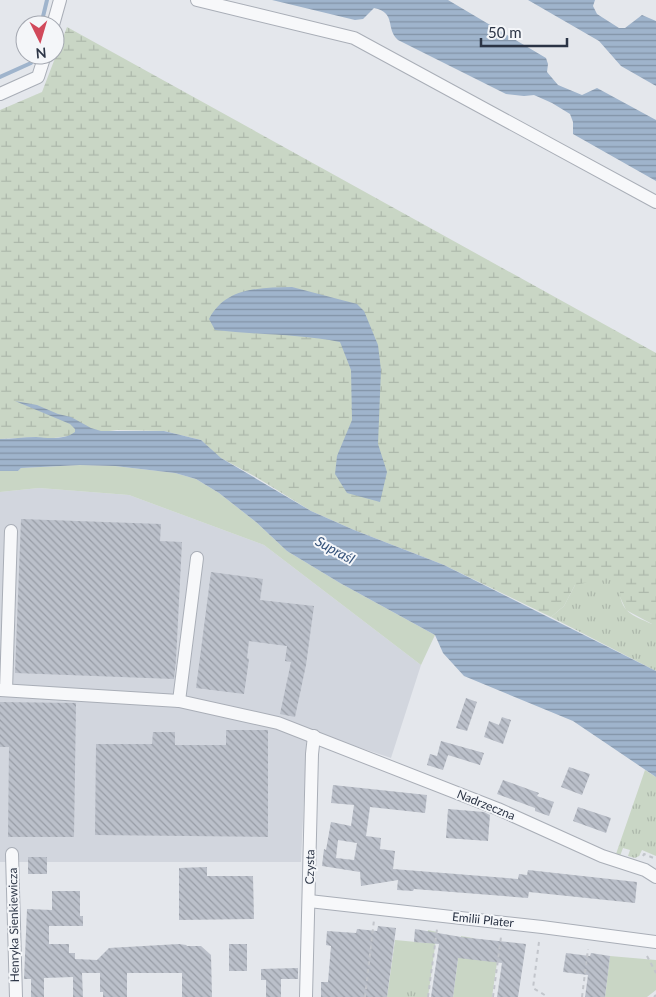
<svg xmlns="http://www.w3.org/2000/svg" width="656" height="997" font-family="Lato,sans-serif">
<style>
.built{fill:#d2d6de}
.grass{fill:#c9d6c5}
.wetland{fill:url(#wetland-marsh)}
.park{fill:url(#park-tufts)}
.water{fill:url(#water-rules)}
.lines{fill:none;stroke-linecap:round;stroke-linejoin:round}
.stream{stroke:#9fb4cc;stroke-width:4}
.building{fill:url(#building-back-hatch);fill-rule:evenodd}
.minor-casing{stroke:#a9aeb7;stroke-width:14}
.path{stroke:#c2c5cb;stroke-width:2;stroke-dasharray:4 4;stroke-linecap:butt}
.minor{stroke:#f7f8fa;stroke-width:12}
.labels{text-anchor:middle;stroke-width:4;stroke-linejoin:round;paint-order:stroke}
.street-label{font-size:12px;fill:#2b3445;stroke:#f4f6f9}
.water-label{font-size:14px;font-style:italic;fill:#34527a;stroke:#f4f6f9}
</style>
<defs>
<pattern id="wetland-marsh" width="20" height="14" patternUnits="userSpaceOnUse" patternTransform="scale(1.25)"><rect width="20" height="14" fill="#c9d6c5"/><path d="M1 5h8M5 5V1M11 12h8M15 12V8" fill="none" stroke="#adb8ab"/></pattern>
<pattern id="park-tufts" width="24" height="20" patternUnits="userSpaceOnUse" patternTransform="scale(1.25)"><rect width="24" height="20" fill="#c9d6c5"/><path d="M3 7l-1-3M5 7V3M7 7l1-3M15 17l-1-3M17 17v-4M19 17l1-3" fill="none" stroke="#adb8ab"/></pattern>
<pattern id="water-rules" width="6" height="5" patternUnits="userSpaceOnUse" patternTransform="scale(1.25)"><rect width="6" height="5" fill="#9fb4cc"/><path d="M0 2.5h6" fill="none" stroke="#8293a7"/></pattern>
<pattern id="building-back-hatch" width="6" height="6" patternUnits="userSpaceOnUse" patternTransform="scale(1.25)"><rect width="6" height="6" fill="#bbc0ca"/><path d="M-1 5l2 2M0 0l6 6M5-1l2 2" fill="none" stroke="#989da6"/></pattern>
</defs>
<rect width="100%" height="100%" fill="#e4e7ec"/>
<path class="built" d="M 39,488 L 129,495 L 264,545 L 421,665 L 391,758 L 307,730 L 301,862 L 0,862 L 0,492 Z"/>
<g class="grass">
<path d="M 80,465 L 115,466 L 175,473 L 196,479 L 219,493 L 256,522 L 287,551 L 340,583 L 435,635 L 421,665 L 264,545 L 129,495 L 39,488 L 0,492 L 0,471 L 18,471 L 21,468 Z"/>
<path d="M 428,930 L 437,932 L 428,997 L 387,997 L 395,940 L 427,943 Z"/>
<path d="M 461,936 L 473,938 L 471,959 L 500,942 L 492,997 L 453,997 Z"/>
<path d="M 610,956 L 656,960 L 656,990 L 647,997 L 605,997 Z"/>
</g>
<path class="wetland" d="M 67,27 L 656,353 L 656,624 L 652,624 L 626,610 L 620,597 L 575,585 L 564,606 L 551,617 L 444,565 L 354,530 L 311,511 L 256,477 L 219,457 L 201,440 L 164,431 L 117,430 L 46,439 L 36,437 L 0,439 L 0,110 L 42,92 Z"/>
<g class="park">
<path d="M 610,580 L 620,587 C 619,612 632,615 652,624 L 656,624 L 656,671 L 551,617 L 564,606 L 575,585 L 594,581 Z"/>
<path d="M 645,770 L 656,777 L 656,856 L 642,850 L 639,856 L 635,858 L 628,856 L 630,850 L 623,848 L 620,856 L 616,854 Z"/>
<path d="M 404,988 L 418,989 L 417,997 L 403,997 Z"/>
</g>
<g class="water">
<path d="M 272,0 L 448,0 L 546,58 L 548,64 L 547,72 L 558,85 L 582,95 L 597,88 L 656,120 L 656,181 L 573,134 L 573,122 L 570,114 L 552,103 L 534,95 L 524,96 L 506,94 L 398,40 C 385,28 397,13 374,8 L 363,19 L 355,20 Z"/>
<path d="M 528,0 L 595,0 L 593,6 L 597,14 L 619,28 L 625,28 L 642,15 L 656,21 L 656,86 L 621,66 L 599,41 Z"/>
<path d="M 292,287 L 357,304 L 364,311 L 378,345 L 381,370 L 378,444 L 387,472 L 380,502 L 347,493 L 335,474 L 337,456 L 352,420 L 351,370 L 340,342 C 299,334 257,335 215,330 L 209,319 C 226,287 259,288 292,287 Z"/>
<path d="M 15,401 L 37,405 L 58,414 L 71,417 L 91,428 L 101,431 L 164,431 L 201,440 L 221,458 L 311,511 L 354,530 L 444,565 L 656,671 L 656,777 L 573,721 L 464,676 L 443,653 L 435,635 L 340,583 L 287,551 L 256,522 L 219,493 L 196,479 L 175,473 L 115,466 L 80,465 L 21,468 L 18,471 L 0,471 L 0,439 C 12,439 24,437 36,437 C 48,438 65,440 75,432 L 75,429 L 70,424 Z"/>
</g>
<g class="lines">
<g class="stream">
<path d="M 41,25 L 47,0"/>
<path d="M 0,77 L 31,63 L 33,55"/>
</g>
</g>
<g class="building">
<path d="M 21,519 L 161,524 L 160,541 L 182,542 L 176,660 L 174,679 L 15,673 Z"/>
<path d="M 211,572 L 263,579 L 260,600 L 314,606 L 306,665 L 295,717 L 280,714 L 291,662 L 285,661 L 287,646 L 249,641 L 247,658 L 249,659 L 244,694 L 196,688 Z"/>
<path d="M 466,698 L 477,702 L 467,731 L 456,728 Z"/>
<path d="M 0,702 L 76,703 L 74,837 L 8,837 L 9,747 L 0,747 Z"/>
<path d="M 502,717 L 511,720 L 503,744 L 484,737 L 489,721 L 499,725 Z"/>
<path d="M 226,730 L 268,730 L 268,837 L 95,835 L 96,744 L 152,744 L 153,732 L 175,732 L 175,745 L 226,745 Z"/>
<path d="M 441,741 L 484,753 L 480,765 L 448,755 L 443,770 L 427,765 L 430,754 L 437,756 Z"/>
<path d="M 569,767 L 590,774 L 582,795 L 561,787 Z"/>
<path d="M 503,780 L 539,793 L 537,796 L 554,802 L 549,816 L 535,811 L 535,808 L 497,794 Z"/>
<path d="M 333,785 L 427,795 L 425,813 L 370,807 L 366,836 L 381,838 L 380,849 L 395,851 L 393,869 L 518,879 L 519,874 L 527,875 L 528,870 L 637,882 L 635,903 L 529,892 L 528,898 L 414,889 L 413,891 L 397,890 L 398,880 L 361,886 L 360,872 L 322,866 L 324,849 L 326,850 L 331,822 L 351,826 L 354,805 L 331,803 ZM 338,840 L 357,843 L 354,860 L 336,858 Z"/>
<path d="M 578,807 L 611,818 L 606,833 L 573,821 Z"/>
<path d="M 448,809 L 484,812 L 490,815 L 488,841 L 446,838 Z"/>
<rect x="28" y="857" width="19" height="17"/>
<path d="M 207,867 L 207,876 L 253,876 L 254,919 L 179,920 L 179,868 Z"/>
<path d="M 52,891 L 80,891 L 80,916 L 83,916 L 83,926 L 49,926 L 49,944 L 69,944 L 69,953 L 75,953 L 75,959 L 97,960 L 109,948 L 179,944 L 186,945 L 187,946 L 201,946 L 211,955 L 212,997 L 182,997 L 182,973 L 127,973 L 127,997 L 103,997 L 103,992 L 100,992 L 100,973 L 82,973 L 83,997 L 73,997 L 73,977 L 44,978 L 44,997 L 31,997 L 31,979 L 24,979 L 27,909 L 52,910 Z"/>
<path d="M 378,926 L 396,928 L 387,997 L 321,997 L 321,982 L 328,982 L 331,946 L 326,945 L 327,931 L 356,933 L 357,929 L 377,931 Z"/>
<path d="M 415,929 L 461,937 L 526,944 L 518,997 L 497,997 L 502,963 L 458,958 L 453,997 L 431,997 L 439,944 L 414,942 Z"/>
<rect x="229" y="944" width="18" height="27"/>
<path d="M 566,953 L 590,956 L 591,953 L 610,956 L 605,997 L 585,997 L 588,975 L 563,972 Z"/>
<path d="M 298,968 L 298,979 L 281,979 L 281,997 L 266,997 L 266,980 L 261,980 L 261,969 Z"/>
</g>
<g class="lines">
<defs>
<g id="minor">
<path d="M 197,0 L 354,38 L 656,202"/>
<path d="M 53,25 L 60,0"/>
<path d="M 0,94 L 38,77 L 45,55"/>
<path d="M 0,690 L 179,701 L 278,723 L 498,809 L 602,856 L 645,870 L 656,877"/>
<path d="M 6,690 L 11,531"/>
<path d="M 179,701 L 197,558"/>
<path d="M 12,854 L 16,997"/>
<path d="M 309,901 L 542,927 L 656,942"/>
<path d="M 306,997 L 312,754 L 314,736"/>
</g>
</defs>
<use href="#minor" class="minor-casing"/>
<g class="path">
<path d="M 643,856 L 644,854 L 656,859"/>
<path d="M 539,942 L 533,988 L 548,997"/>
<path d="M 647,956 L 656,973"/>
<path d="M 365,997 L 374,920"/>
<path d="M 428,997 L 437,929"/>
<path d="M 493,997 L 501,937"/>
<path d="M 582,997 L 588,949"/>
<path d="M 654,997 L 656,995"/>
</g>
<use href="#minor" class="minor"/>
</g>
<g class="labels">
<g class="street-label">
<text transform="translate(486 805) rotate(22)" y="4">Nadrzeczna</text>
<text transform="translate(310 867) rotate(-89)" y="4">Czysta</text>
<text transform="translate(483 920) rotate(6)" y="4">Emilii Plater</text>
<text transform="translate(14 925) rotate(-91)" y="4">Henryka Sienkiewicza</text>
</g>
<g class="water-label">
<text transform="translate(335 550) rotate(29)" y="5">Supraśl</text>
</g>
</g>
<g transform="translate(40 40) rotate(175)"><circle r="24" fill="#f4f6f9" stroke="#a4a8b1"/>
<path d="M0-4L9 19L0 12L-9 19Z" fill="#d1495b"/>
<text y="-8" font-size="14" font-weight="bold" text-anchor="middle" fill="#2b3445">N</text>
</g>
<path d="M481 38v8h86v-8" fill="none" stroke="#2b3445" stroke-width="2.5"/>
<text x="488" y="38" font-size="15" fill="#2b3445" stroke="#f4f6f9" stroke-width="4" paint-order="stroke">50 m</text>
</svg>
